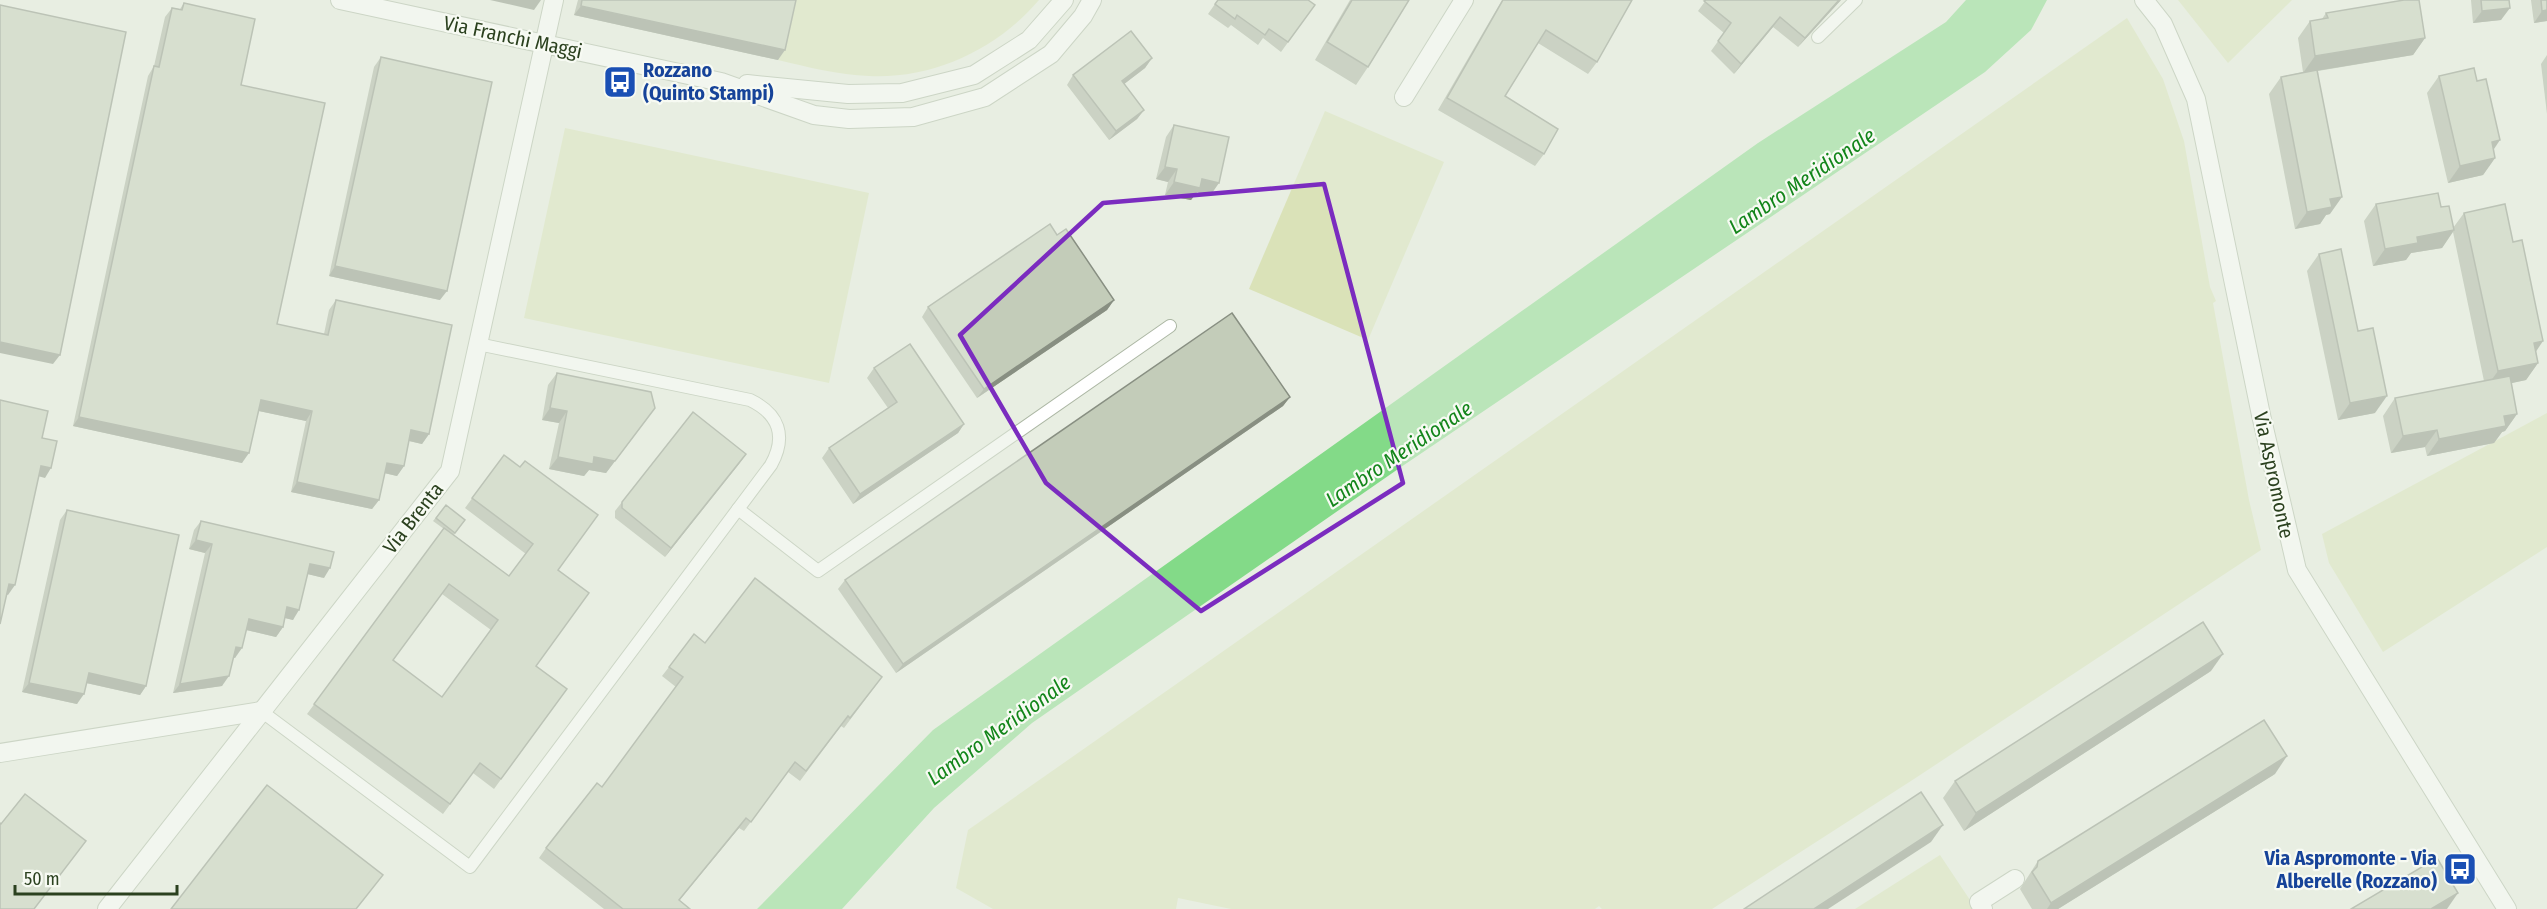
<svg xmlns="http://www.w3.org/2000/svg" width="2547" height="909" font-family="'Fira Sans Condensed',sans-serif">
<style>
.green{fill:#dae2b8}
.water{fill:#83da88}
.lines{fill:none;stroke-linecap:round;stroke-linejoin:round}
.service-casing{stroke:#acb7a4;stroke-width:14}
.minor-casing{stroke:#acb7a4;stroke-width:20}
.service{stroke:#fff;stroke-width:12}
.minor{stroke:#fff;stroke-width:18}
.wall{fill:#a8af9f;fill-rule:evenodd}
.shaded-wall{fill:#888f82}
.building{fill:#c3ccb9;stroke:#888f82;stroke-width:1.5;fill-rule:evenodd}
.marked{fill:none;stroke:#7b2cbf;stroke-width:4.5;stroke-linejoin:round}
.labels{text-anchor:middle;stroke-width:4.5;stroke-linejoin:round;paint-order:stroke}
.street-label{font-size:20px;fill:#2b411f;stroke:#f7faf3}
.transit-label{font-size:20px;font-weight:bold;fill:#164399;stroke:#f7faf3;text-anchor:start}
.water-label{font-size:21px;font-style:italic;fill:#12851a;stroke:#f7faf3}
</style>
<rect width="100%" height="100%" fill="#e8eee2"/>
<g class="green">
<path d="M 791,0 L 1039,0 C 997,49 934,79 869,76 C 838,75 808,67 778,60 Z"/>
<path d="M 2178,0 L 2292,0 L 2228,63 Z"/>
<path d="M 2127,18 L 2163,79 L 2184,141 L 2210,287 L 2216,301 L 2213,303 L 2249,500 L 2261,550 L 1914,779 L 1712,909 L 1602,909 L 1599,906 L 1595,909 L 1231,909 L 1178,898 L 1176,909 L 993,909 L 956,888 L 968,830 Z"/>
<path d="M 1325,111 L 1444,162 L 1368,340 L 1249,289 Z"/>
<path d="M 565,128 L 869,193 L 829,383 L 524,318 Z"/>
<path d="M 2547,413 L 2547,547 L 2383,652 L 2329,563 L 2322,534 Z"/>
<path d="M 1940,855 L 1976,909 L 1855,909 Z"/>
</g>
<path class="water" d="M 1966,0 L 2047,0 L 2031,30 L 1985,72 L 1401,467 L 1032,723 L 934,808 L 842,909 L 757,909 L 933,730 L 1758,143 L 1946,22 Z"/>
<g class="lines">
<defs>
<g id="service">
<path d="M 1818,37 L 1856,0"/>
<path d="M 738,509 L 818,571 L 1170,326"/>
<path d="M 261,711 L 470,867 L 771,465 C 787,436 779,414 750,400 L 478,344"/>
</g>
<g id="minor">
<path d="M 340,0 L 721,82 L 814,115 L 849,119 L 913,117 L 985,97 L 1051,54 L 1083,16 L 1092,0"/>
<path d="M 2144,0 L 2163,24 L 2196,99 L 2261,415 L 2297,570 L 2507,909"/>
<path d="M 747,84 L 848,94 L 902,93 L 974,75 L 1029,40 L 1064,0"/>
<path d="M 1404,97 L 1464,0"/>
<path d="M 0,753 L 261,711"/>
<path d="M 107,909 L 450,471 L 554,0"/>
<path d="M 1983,909 L 1979,902 L 2015,879"/>
</g>
</defs>
<use href="#service" class="service-casing"/>
<use href="#minor" class="minor-casing"/>
<use href="#service" class="service"/>
<use href="#minor" class="minor"/>
</g>
<g class="wall">
<path d="M 578,0 L 796,0 L 778,60 L 574,15 Z"/>
<path d="M 1350,0 L 1409,0 L 1368,67 L 1356,85 L 1315,60 Z"/>
<path d="M 1502,0 L 1632,0 L 1597,62 L 1588,74 L 1538,43 L 1505,96 L 1544,154 L 1535,166 L 1438,110 Z"/>
<path d="M 1706,0 L 1841,0 L 1798,47 L 1773,27 L 1734,74 L 1711,51 L 1724,33 L 1698,11 Z"/>
<path d="M 2471,0 L 2509,0 L 2501,20 L 2473,23 Z"/>
<path d="M 2531,0 L 2547,0 L 2547,21 L 2534,23 Z"/>
<path d="M 184,3 L 241,85 L 277,324 L 324,334 L 329,310 L 336,300 L 429,434 L 422,444 L 409,441 L 404,466 L 397,476 L 384,473 L 379,500 L 372,509 L 291,492 L 306,421 L 259,411 L 242,463 L 73,426 L 148,76 L 154,66 L 165,17 L 172,8 L 180,9 Z"/>
<path d="M 1215,4 L 1315,5 L 1281,52 L 1263,38 L 1258,45 L 1231,25 L 1228,28 L 1208,14 Z"/>
<path d="M 2326,13 L 2425,38 L 2413,55 L 2318,71 L 2330,214 L 2326,215 L 2320,224 L 2295,229 L 2269,94 L 2281,77 L 2303,72 L 2298,38 L 2310,21 L 2322,19 Z"/>
<path d="M 2547,55 L 2547,114 L 2541,64 Z"/>
<path d="M 381,57 L 440,300 L 329,276 L 374,67 Z"/>
<path d="M 1152,58 L 1145,68 L 1124,84 L 1144,110 L 1137,119 L 1109,140 L 1067,85 L 1073,75 Z"/>
<path d="M 2439,76 L 2493,150 L 2495,158 L 2483,175 L 2448,183 L 2427,93 Z"/>
<path d="M 1174,125 L 1210,196 L 1197,192 L 1191,200 L 1165,195 L 1168,182 L 1156,179 L 1166,137 Z"/>
<path d="M 2376,204 L 2441,207 L 2453,228 L 2464,213 L 2536,352 L 2538,363 L 2526,380 L 2511,383 L 2517,414 L 2505,431 L 2502,432 L 2494,443 L 2427,456 L 2425,447 L 2391,453 L 2383,416 L 2395,398 L 2484,381 L 2453,232 L 2442,248 L 2411,253 L 2406,260 L 2373,266 L 2364,221 Z"/>
<path d="M 1057,235 L 1114,300 L 1107,310 L 977,398 L 922,317 L 928,307 Z"/>
<path d="M 2319,254 L 2358,331 L 2375,413 L 2338,420 L 2307,271 Z"/>
<path d="M 874,368 L 964,424 L 958,433 L 853,504 L 822,458 L 829,448 L 888,408 L 867,378 Z"/>
<path d="M 557,373 L 655,408 L 606,473 L 589,470 L 584,476 L 549,469 L 559,423 L 542,420 L 548,385 Z"/>
<path d="M 1290,397 L 1283,406 L 896,673 L 838,589 L 845,580 Z"/>
<path d="M 746,454 L 665,557 L 615,518 L 615,511 L 622,502 Z"/>
<path d="M 504,455 L 559,570 L 536,666 L 567,689 L 494,789 L 473,773 L 443,814 L 307,714 L 444,529 L 433,521 L 446,505 L 465,520 L 454,535 L 509,576 L 526,554 L 465,508 ZM 442,594 L 491,630 L 442,697 L 393,660 Z"/>
<path d="M 67,510 L 146,686 L 140,695 L 86,683 L 77,704 L 22,692 L 60,520 Z"/>
<path d="M 201,521 L 324,578 L 308,574 L 293,620 L 285,618 L 283,627 L 276,637 L 246,630 L 235,658 L 233,657 L 222,686 L 173,693 L 205,553 L 189,549 L 194,530 Z"/>
<path d="M 705,643 L 882,677 L 844,728 L 841,726 L 800,781 L 788,772 L 744,831 L 739,828 L 679,900 L 690,909 L 604,909 L 539,858 L 546,848 L 602,787 L 676,687 L 662,676 L 669,667 Z"/>
<path d="M 2211,671 L 1964,831 L 1943,798 L 1955,781 Z"/>
<path d="M 2275,774 L 2058,909 L 2032,909 L 2020,889 L 2038,861 Z"/>
</g>
<g class="shaded-wall">
<path d="M 490,0 L 541,0 L 534,10 Z"/>
<path d="M 1839,0 L 1841,0 L 1798,47 L 1805,38 Z"/>
<path d="M 581,6 L 785,50 L 778,60 L 574,15 Z"/>
<path d="M 2510,8 L 2501,20 L 2473,23 L 2482,11 Z"/>
<path d="M 2547,10 L 2547,21 L 2534,23 L 2542,11 Z"/>
<path d="M 1780,17 L 1773,27 L 1734,74 L 1741,64 Z"/>
<path d="M 2425,38 L 2413,55 L 2303,73 L 2315,56 Z"/>
<path d="M 1152,58 L 1145,68 L 1115,91 L 1122,81 Z"/>
<path d="M 1144,110 L 1137,119 L 1109,140 L 1116,131 Z"/>
<path d="M 2500,140 L 2488,158 L 2492,142 Z"/>
<path d="M 2495,158 L 2483,175 L 2448,183 L 2460,166 Z"/>
<path d="M 1165,167 L 1177,169 L 1168,182 L 1156,179 Z"/>
<path d="M 1202,179 L 1219,183 L 1210,196 L 1197,192 L 1191,200 L 1165,195 L 1174,182 Z"/>
<path d="M 2342,197 L 2330,214 L 2326,215 L 2320,224 L 2295,229 L 2307,212 L 2330,199 Z"/>
<path d="M 2454,230 L 2442,248 L 2411,253 L 2406,260 L 2373,266 L 2385,249 L 2417,237 Z"/>
<path d="M 335,266 L 447,291 L 440,300 L 329,276 Z"/>
<path d="M 1114,300 L 1107,310 L 977,398 L 984,389 Z"/>
<path d="M 2543,341 L 2531,359 L 2534,343 Z"/>
<path d="M 0,342 L 60,355 L 53,364 L 0,353 Z"/>
<path d="M 2538,363 L 2526,380 L 2485,389 L 2498,371 Z"/>
<path d="M 2387,396 L 2375,413 L 2338,420 L 2350,403 Z"/>
<path d="M 1290,397 L 1283,406 L 896,673 L 903,664 Z"/>
<path d="M 261,400 L 312,411 L 306,421 L 254,410 Z"/>
<path d="M 550,408 L 567,411 L 559,423 L 542,420 Z"/>
<path d="M 655,408 L 606,473 L 589,470 L 584,476 L 549,469 L 558,457 L 594,457 Z"/>
<path d="M 2517,414 L 2505,431 L 2502,432 L 2494,443 L 2427,456 L 2439,439 L 2504,416 Z"/>
<path d="M 79,417 L 249,453 L 242,463 L 73,426 Z"/>
<path d="M 964,424 L 958,433 L 853,504 L 860,494 Z"/>
<path d="M 411,430 L 429,434 L 422,444 L 405,440 Z"/>
<path d="M 2437,430 L 2425,447 L 2391,453 L 2403,436 Z"/>
<path d="M 746,454 L 739,464 L 665,557 L 671,548 Z"/>
<path d="M 387,463 L 404,466 L 397,476 L 380,472 Z"/>
<path d="M 41,466 L 51,468 L 45,478 L 34,475 Z"/>
<path d="M 297,482 L 379,500 L 372,509 L 291,492 Z"/>
<path d="M 196,540 L 212,544 L 205,553 L 189,549 Z"/>
<path d="M 310,564 L 330,568 L 324,578 L 303,573 Z"/>
<path d="M 9,584 L 15,585 L 8,595 L 2,593 Z"/>
<path d="M 287,607 L 299,610 L 293,620 L 281,617 Z"/>
<path d="M 249,619 L 283,627 L 276,637 L 242,629 Z"/>
<path d="M 236,647 L 242,648 L 235,658 L 229,656 Z"/>
<path d="M 2223,654 L 2211,671 L 1964,831 L 1976,813 Z"/>
<path d="M 89,673 L 146,686 L 140,695 L 82,682 Z"/>
<path d="M 229,676 L 222,686 L 173,693 L 180,684 Z"/>
<path d="M 29,683 L 84,694 L 77,704 L 22,692 Z"/>
<path d="M 2287,756 L 2275,774 L 2058,909 L 2047,909 L 2051,903 Z"/>
<path d="M 746,818 L 739,828 L 672,909 L 679,900 Z"/>
<path d="M 1943,825 L 1931,842 L 1828,909 L 1814,909 Z"/>
<path d="M 2458,893 L 2447,909 L 2431,909 Z"/>
</g>
<g class="building">
<path d="M 582,0 L 796,0 L 785,50 L 581,6 Z"/>
<path d="M 1218,0 L 1308,0 L 1315,5 L 1288,42 L 1269,29 L 1265,35 L 1237,15 L 1235,19 L 1215,4 Z"/>
<path d="M 1352,0 L 1409,0 L 1368,67 L 1327,42 Z"/>
<path d="M 1503,0 L 1632,0 L 1597,62 L 1546,30 L 1505,96 L 1558,129 L 1544,154 L 1447,98 Z"/>
<path d="M 1706,0 L 1839,0 L 1805,38 L 1780,17 L 1741,64 L 1718,41 L 1731,23 L 1704,1 Z"/>
<path d="M 2404,0 L 2419,0 L 2425,38 L 2315,56 L 2310,21 L 2328,18 L 2326,13 Z"/>
<path d="M 2481,0 L 2509,0 L 2510,8 L 2482,11 Z"/>
<path d="M 2541,0 L 2547,0 L 2547,10 L 2542,11 Z"/>
<path d="M 184,3 L 255,19 L 241,85 L 325,103 L 277,324 L 328,335 L 336,300 L 452,325 L 429,434 L 411,430 L 404,466 L 387,463 L 379,500 L 297,482 L 312,411 L 261,400 L 249,453 L 79,417 L 154,66 L 159,67 L 172,8 L 182,10 Z"/>
<path d="M 0,5 L 126,32 L 60,355 L 0,342 Z"/>
<path d="M 1131,31 L 1152,58 L 1122,81 L 1144,110 L 1116,131 L 1073,75 Z"/>
<path d="M 381,57 L 492,82 L 447,291 L 335,266 Z"/>
<path d="M 2474,68 L 2477,81 L 2486,79 L 2500,140 L 2492,142 L 2495,158 L 2460,166 L 2439,76 Z"/>
<path d="M 2317,70 L 2342,197 L 2330,199 L 2332,207 L 2307,212 L 2281,77 Z"/>
<path d="M 1174,125 L 1229,137 L 1219,183 L 1202,179 L 1200,188 L 1174,182 L 1177,169 L 1165,167 Z"/>
<path d="M 2438,193 L 2441,207 L 2449,206 L 2454,230 L 2417,237 L 2418,243 L 2385,249 L 2376,204 Z"/>
<path d="M 2505,204 L 2513,242 L 2522,240 L 2543,341 L 2534,343 L 2538,363 L 2498,371 L 2464,213 Z"/>
<path d="M 1050,224 L 1057,235 L 1066,229 L 1114,300 L 984,389 L 928,307 Z"/>
<path d="M 2341,249 L 2358,331 L 2373,328 L 2387,396 L 2350,403 L 2319,254 Z"/>
<path d="M 1232,313 L 1290,397 L 903,664 L 845,580 Z"/>
<path d="M 910,344 L 964,424 L 860,494 L 829,448 L 897,402 L 874,368 Z"/>
<path d="M 557,373 L 651,392 L 655,408 L 615,461 L 594,457 L 593,464 L 558,457 L 567,411 L 550,408 Z"/>
<path d="M 2510,376 L 2517,414 L 2504,416 L 2506,426 L 2439,439 L 2437,430 L 2403,436 L 2395,398 Z"/>
<path d="M 0,400 L 48,411 L 42,438 L 57,441 L 51,468 L 41,466 L 15,585 L 9,584 L 0,624 Z"/>
<path d="M 693,412 L 746,454 L 671,548 L 622,508 L 622,502 Z"/>
<path d="M 504,455 L 520,467 L 525,461 L 598,515 L 558,570 L 589,593 L 536,666 L 567,689 L 501,779 L 480,763 L 450,804 L 314,704 L 444,528 L 509,576 L 533,544 L 472,498 ZM 449,584 L 498,620 L 442,697 L 393,660 Z"/>
<path d="M 446,505 L 465,520 L 455,533 L 436,518 Z"/>
<path d="M 67,510 L 179,535 L 146,686 L 89,673 L 84,694 L 29,683 Z"/>
<path d="M 201,521 L 334,552 L 330,568 L 310,564 L 299,610 L 287,607 L 283,627 L 249,619 L 242,648 L 236,647 L 229,676 L 180,684 L 212,544 L 196,540 Z"/>
<path d="M 755,578 L 882,677 L 850,718 L 848,716 L 806,771 L 795,762 L 751,822 L 746,818 L 679,900 L 690,909 L 623,909 L 546,848 L 597,783 L 602,787 L 683,677 L 669,667 L 694,634 L 705,643 Z"/>
<path d="M 2203,622 L 2223,654 L 1976,813 L 1955,781 Z"/>
<path d="M 2264,720 L 2287,756 L 2051,903 L 2032,872 L 2037,867 L 2038,861 Z"/>
<path d="M 267,785 L 383,875 L 356,909 L 171,909 Z"/>
<path d="M 1921,792 L 1943,825 L 1814,909 L 1744,909 Z"/>
<path d="M 25,794 L 86,841 L 34,909 L 0,909 L 0,823 L 1,824 Z"/>
<path d="M 2437,858 L 2458,893 L 2431,909 L 2351,909 Z"/>
</g>
<path d="M0 0H2547V909H0ZM 1324,184 L 1403,483 L 1201,611 L 1046,483 L 960,335 L 1103,203 Z" fill="#e8eee2" fill-opacity=".55" fill-rule="evenodd"/>
<path class="marked" d="M 1324,184 L 1403,483 L 1201,611 L 1046,483 L 960,335 L 1103,203 Z"/>
<defs>
<symbol id="bus-square" viewBox="-11 -11 22 22"><rect x="-9" y="-9" width="18" height="18" rx="4" fill="#1a4fb4" stroke="#f7faf3"/><path d="M-5-6H5V4H4V6H2V4H-2V6H-4V4H-5ZM-3.5-4V0h7V-4ZM-3.5 1.2v1.5H-2V1.2ZM2 1.2v1.5H3.5V1.2Z" fill="#fff"/></symbol>
</defs>
<g fill-rule="evenodd">
<use href="#bus-square" x="601" y="63" width="38" height="38"/>
<use href="#bus-square" x="2441" y="850" width="38" height="38"/>
</g>
<g class="labels">
<g class="street-label">
<text transform="translate(513 37) rotate(12)" y="7">Via Franchi Maggi</text>
<text transform="translate(2274 475) rotate(78)" y="7">Via Aspromonte</text>
<text transform="translate(413 518) rotate(-52)" y="7">Via Brenta</text>
</g>
<g class="transit-label">
<text x="643" y="77">Rozzano<tspan x="643" dy="23">(Quinto Stampi)</tspan></text>
<text x="2437" y="865" text-anchor="end">Via Aspromonte - Via<tspan x="2437" dy="23">Alberelle (Rozzano)</tspan></text>
</g>
<g class="water-label">
<text transform="translate(1802 181) rotate(-34)" y="7">Lambro Meridionale</text>
<text transform="translate(1399 454) rotate(-34)" y="7">Lambro Meridionale</text>
<text transform="translate(999 730) rotate(-36)" y="7">Lambro Meridionale</text>
</g>
</g>
<path d="M15 885v9h162v-9" fill="none" stroke="#2b411f" stroke-width="3"/>
<text x="24" y="885" font-size="18" fill="#2b411f" stroke="#f7faf3" stroke-width="4.5" paint-order="stroke">50 m</text>
</svg>
